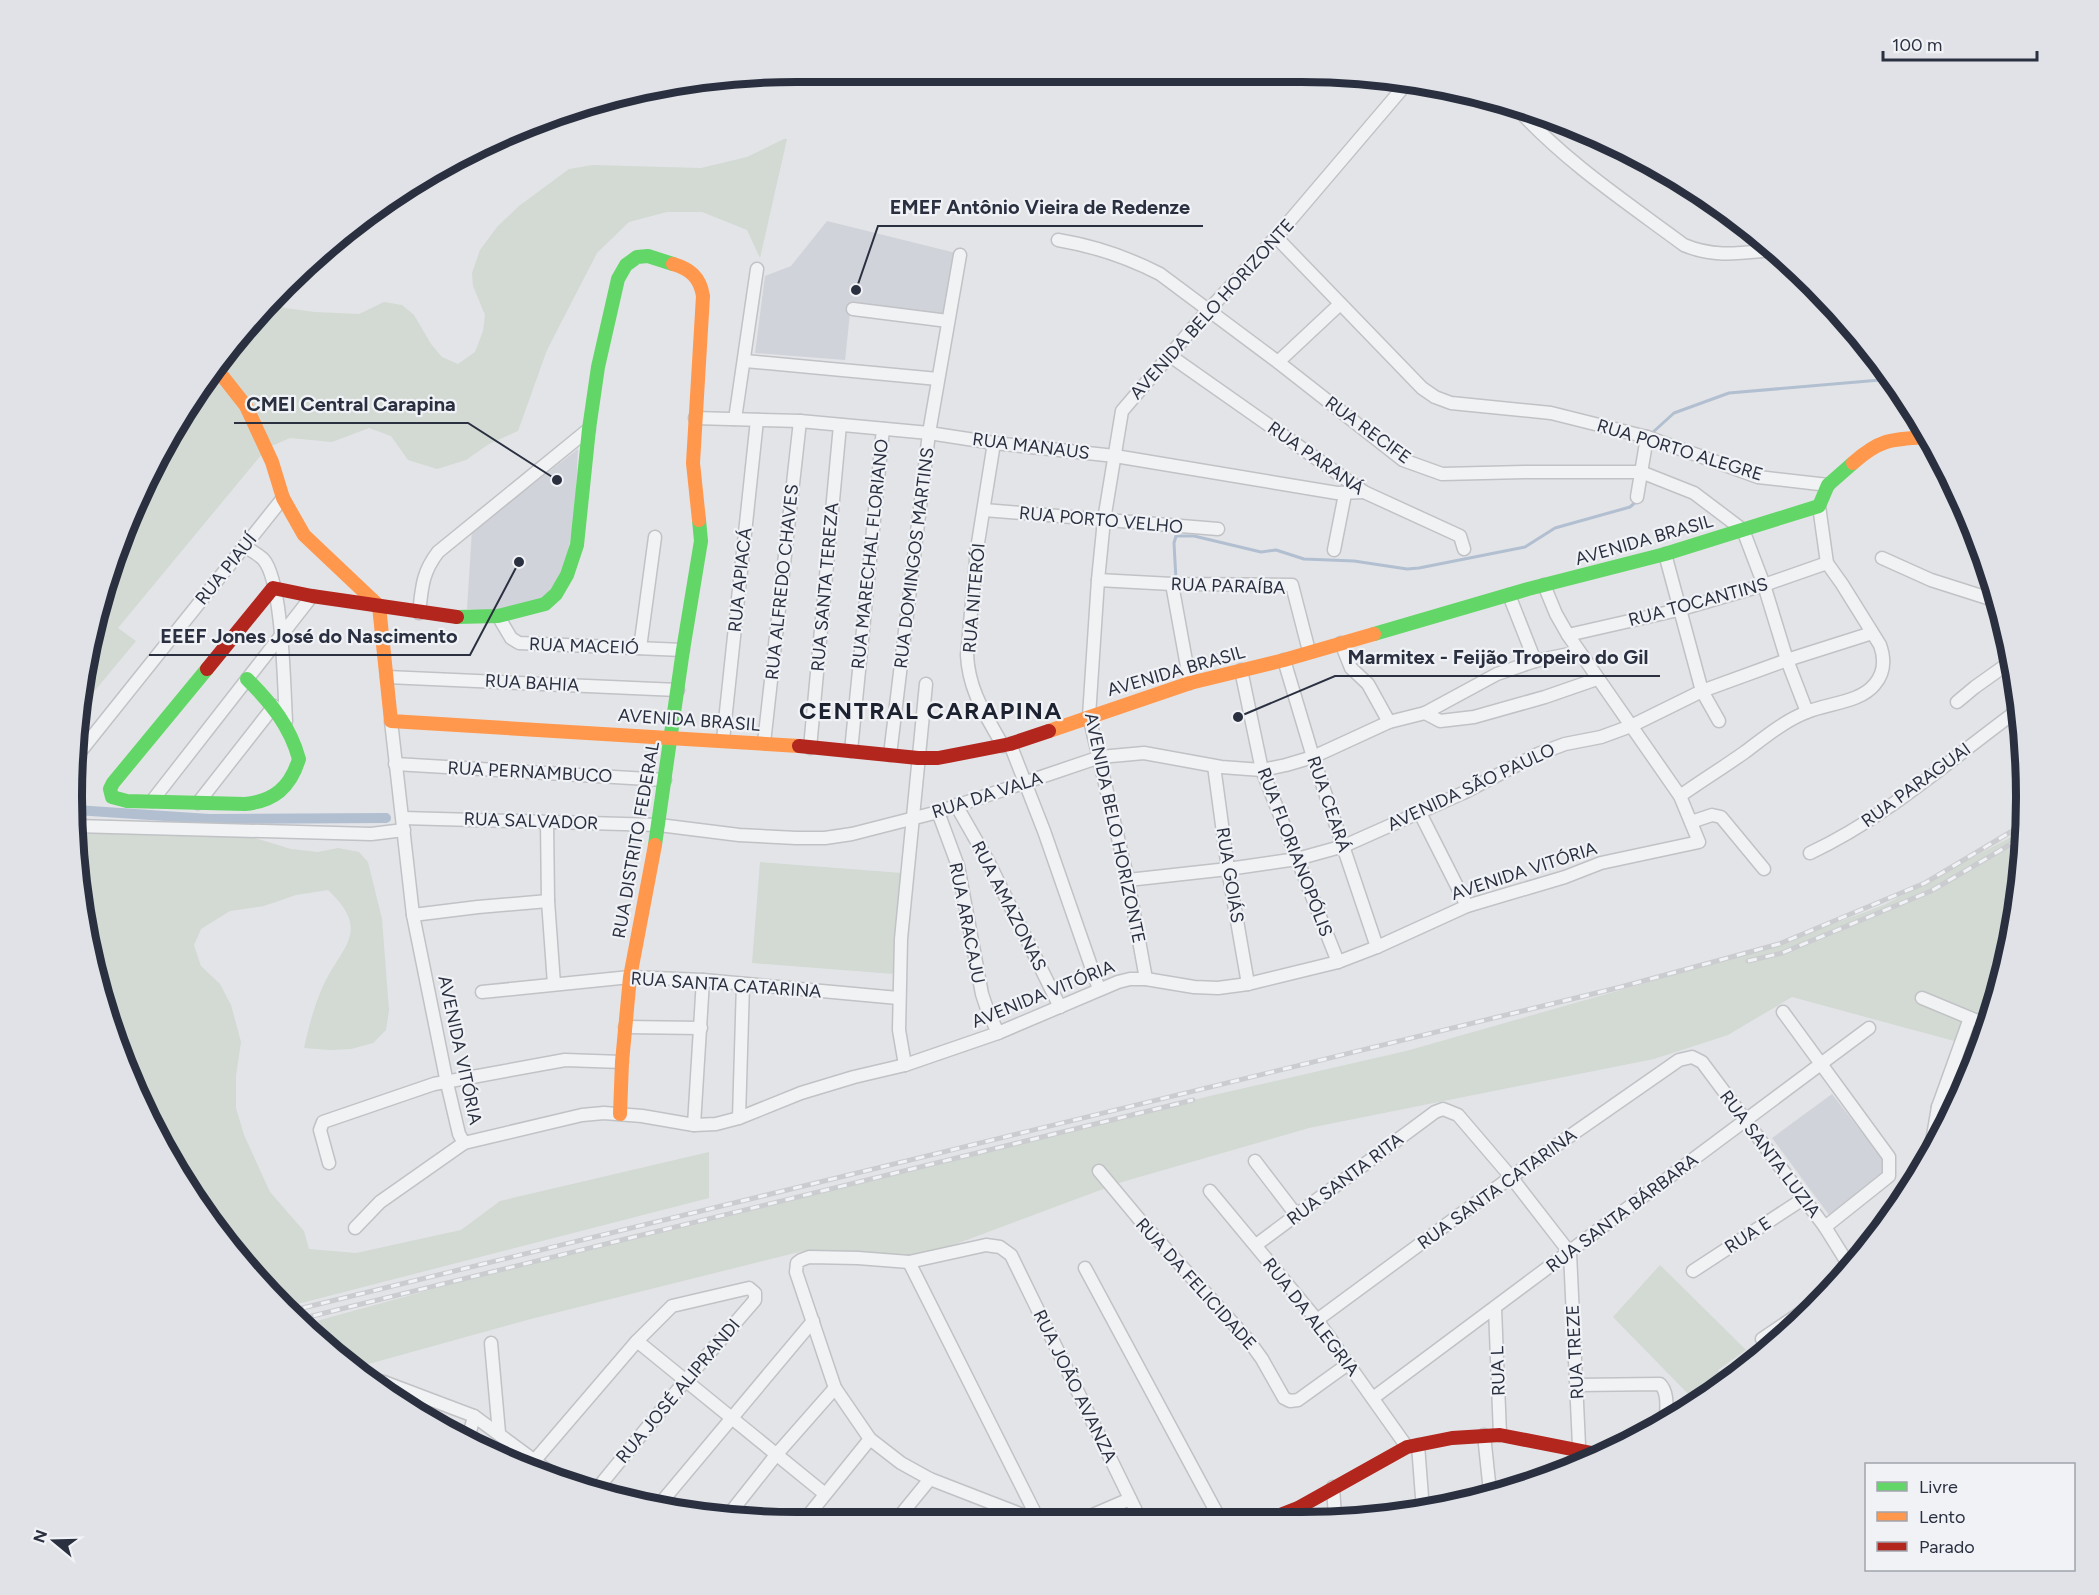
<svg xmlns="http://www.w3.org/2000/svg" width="2099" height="1595" font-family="Figtree,sans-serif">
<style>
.built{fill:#d1d3da}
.green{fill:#d2dad3}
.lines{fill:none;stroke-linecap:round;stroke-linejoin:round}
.stream{stroke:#b2bfd1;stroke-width:3}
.canal{stroke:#b2bfd1;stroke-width:10}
.street-casing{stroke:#c1c2c5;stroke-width:15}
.street{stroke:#f1f2f4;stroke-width:12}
.fast{stroke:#63d668;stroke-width:14}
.slow{stroke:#ff974d;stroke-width:14}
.jam{stroke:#b3261e;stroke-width:14}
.rail-casing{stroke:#cbcccf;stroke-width:5}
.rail{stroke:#f0f2f6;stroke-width:3;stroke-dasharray:9;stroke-linecap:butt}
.labels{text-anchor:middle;stroke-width:4.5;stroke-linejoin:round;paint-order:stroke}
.street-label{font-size:18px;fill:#2a3040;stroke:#f0f2f6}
.district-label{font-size:24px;font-weight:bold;letter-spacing:1.5px;fill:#1c2230;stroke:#f0f2f6}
.rim{fill:none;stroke:#2a3040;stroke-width:8}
.leader{fill:none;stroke:#2a3040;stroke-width:2}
.callout-dot{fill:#2a3040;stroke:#f0f2f6;stroke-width:2}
.callout-label{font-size:20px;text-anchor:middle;font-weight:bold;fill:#2a3040;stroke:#f0f2f6;stroke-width:4.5;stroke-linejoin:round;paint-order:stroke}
</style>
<rect width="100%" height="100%" fill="#e3e4e7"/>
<g class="built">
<path d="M 827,221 L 956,253 L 945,314 L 851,304 L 845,360 L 755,353 L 765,276 L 791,266 Z"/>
<path d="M 578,449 L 575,516 L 565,566 L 544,600 L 490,611 L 467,609 L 472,529 L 498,511 Z"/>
<path d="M 1832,1094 L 1885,1162 L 1885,1172 L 1829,1215 L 1772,1138 Z"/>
</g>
<g class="green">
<path d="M 784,139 L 787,139 L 760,258 L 747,230 L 702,212 L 667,212 L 629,222 L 597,253 L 547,350 L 518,431 L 489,444 L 466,460 L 437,469 L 408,460 L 391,436 L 369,428 L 332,442 L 290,438 L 267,448 L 118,628 L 136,641 L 83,705 L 86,656 L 147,476 L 194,394 L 271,301 L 285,308 L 315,312 L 359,314 L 384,302 L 402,305 L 414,315 L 431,344 L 442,357 L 458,364 L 475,352 L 483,331 L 485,315 L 473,286 L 472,273 L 480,250 L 497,227 L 519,206 L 569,169 L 593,165 L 701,168 L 747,157 Z"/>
<path d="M 75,819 L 255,838 L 291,849 L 318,852 L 338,848 L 359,852 L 368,862 L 382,919 L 389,1010 L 386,1030 L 373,1043 L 351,1049 L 330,1050 L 304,1048 C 309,1026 314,1006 323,986 C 342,945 372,932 328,890 L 296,895 L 264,906 L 230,911 L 201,929 L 194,945 L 201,966 L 220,984 L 231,1005 L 241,1042 L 236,1076 L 236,1108 L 244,1135 L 270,1192 L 304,1231 L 309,1249 L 356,1253 L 461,1230 L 500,1201 L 709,1152 L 709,1198 L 282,1308 L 194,1201 L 111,1031 L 74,845 Z"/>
<path d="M 2024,830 L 2013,939 L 1980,1048 L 1792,997 L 1728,1035 L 1654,1059 L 1309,1128 L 1122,1182 L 948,1247 L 899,1258 L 852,1252 L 807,1250 L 531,1319 L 354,1368 L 302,1325 L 622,1237 L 951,1160 L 1214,1095 L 1406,1051 L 1614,992 L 1777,945 L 1884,905 Z"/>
<path d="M 760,862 L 902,873 L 894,974 L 752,963 Z"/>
<path d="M 1660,1265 L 1746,1350 L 1718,1370 L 1728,1381 L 1698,1404 L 1613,1317 Z"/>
</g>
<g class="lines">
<g class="stream">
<path d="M 1652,433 L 1674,413 L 1729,393 L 1892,379"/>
<path d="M 1176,580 L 1174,543 L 1176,536 L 1194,536 L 1261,552 L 1276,550 L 1304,559 L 1354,561 L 1407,569 L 1419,568 L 1525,547 L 1555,528 L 1630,507 L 1638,500"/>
</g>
<path class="canal" d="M 76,810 L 209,819 L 386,818"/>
<defs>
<g id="street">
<path d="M 1515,106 C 1564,161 1626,202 1684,245 C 1714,258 1741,253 1773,250"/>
<path d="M 1276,237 L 1422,388 L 1435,397 L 1451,403 L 1551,413 L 1647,437 L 1758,477 L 1828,485"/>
<path d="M 1058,240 C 1094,246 1127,257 1160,274 L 1278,362 L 1403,460 L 1442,474 L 1524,472 L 1641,472 L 1694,493 L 1743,530 L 1764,585 L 1787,660 L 1807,712"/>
<path d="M 853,309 L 948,321"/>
<path d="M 1169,355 L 1364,492 L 1460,536 L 1464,549"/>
<path d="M 745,361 L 938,379"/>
<path d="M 1278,362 L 1340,304"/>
<path d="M 695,418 L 800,421 L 929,433 L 994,443 L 1115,456 L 1337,493 L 1364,492"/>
<path d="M 735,419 L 757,269"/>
<path d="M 994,443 L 977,549 L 967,655 C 969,692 986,715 1003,746"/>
<path d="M 1637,497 L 1647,437"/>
<path d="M 984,510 L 1218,529"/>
<path d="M 244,546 C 250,550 258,554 263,559 C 283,580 284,690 286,721"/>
<path d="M 1334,550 L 1345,494"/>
<path d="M 1665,554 L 1702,691 L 1719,721"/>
<path d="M 1882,558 L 1931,580 L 1997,601"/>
<path d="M 1098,580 L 1172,584 L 1292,585 L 1309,651"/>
<path d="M 1172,584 L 1190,683"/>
<path d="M 1509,595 L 1535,661"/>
<path d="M 419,613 C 422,587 422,573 438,552 L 589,429"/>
<path d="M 498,616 L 511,638 L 519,643 L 683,650"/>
<path d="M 1568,635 L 1678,610 L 1764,585 L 1827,563"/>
<path d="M 1341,643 L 1351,668 L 1368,684 L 1389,722"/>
<path d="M 640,648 L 655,537"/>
<path d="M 1284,660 L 1313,757 L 1377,947"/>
<path d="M 1241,670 L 1262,770 L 1338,962"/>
<path d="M 387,677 L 678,690"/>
<path d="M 1957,702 L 1975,687 L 2013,660"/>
<path d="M 1425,713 L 1440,721 L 1474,717 L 1545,697 L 1597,679"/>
<path d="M 391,721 L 413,915 L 447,1083 L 459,1134 L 464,1143"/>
<path d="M 723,740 L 757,420"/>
<path d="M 764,743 L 800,421"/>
<path d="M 1010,744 L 1044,831 L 1099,989"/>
<path d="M 810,748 L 840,425"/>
<path d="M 851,751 L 883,429"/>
<path d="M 80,752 L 283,498"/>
<path d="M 890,755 L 929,433 L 960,255"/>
<path d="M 395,764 L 665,780"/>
<path d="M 1214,766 L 1228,869 L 1248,984"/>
<path d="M 1680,796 C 1701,781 1724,767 1745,752 C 1765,737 1784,721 1807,712 C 1828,703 1860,703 1875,684 C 1885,672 1885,659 1880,645 L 1842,584 L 1827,563 L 1819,506"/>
<path d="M 152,801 L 312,596"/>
<path d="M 198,803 L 274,706"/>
<path d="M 956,805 L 988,861 L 1060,1007"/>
<path d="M 938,812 L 958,866 L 982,994 L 987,1009 L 998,1033"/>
<path d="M 1420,813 L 1467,906"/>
<path d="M 403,818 L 659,825 L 739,835 L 796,838 L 825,838 L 852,834 L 938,812 L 1100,757 L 1144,753 L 1221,767 L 1262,770 L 1286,765 L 1313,757 L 1389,722 L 1425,713 L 1497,674 L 1535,661 L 1579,652"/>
<path d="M 547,822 L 548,901 L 554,984"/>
<path d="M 1691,822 L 1712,815 L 1721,817 L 1764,869"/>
<path d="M 75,826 L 371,834 L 404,830"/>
<path d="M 1810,853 C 1885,818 1951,759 2018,710"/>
<path d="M 1128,880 L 1228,869 L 1297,859 L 1344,846 L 1463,793 L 1538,754 L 1565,744 L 1601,737 L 1631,726 L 1702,691 L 1787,660 L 1872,633"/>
<path d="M 413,915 L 478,907 L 548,901"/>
<path d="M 1146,979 L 1128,880 L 1089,716 L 1098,580 L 1104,520 L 1122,411 L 1205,314 L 1276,237 L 1407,83"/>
<path d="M 482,992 L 630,977 L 703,980 L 898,998"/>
<path d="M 1922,998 L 1987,1025"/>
<path d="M 1783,1012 L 1889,1157 L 1889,1176 L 1825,1227"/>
<path d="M 625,1027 L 701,1028"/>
<path d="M 905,1065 L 899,1030 L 901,939 L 926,684"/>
<path d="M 1938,1107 L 1955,1106"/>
<path d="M 739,1118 L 743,984"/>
<path d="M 694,1125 L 703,980"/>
<path d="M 464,1143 L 582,1115 L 604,1113 L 642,1116 L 694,1125 L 716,1124 L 739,1118 L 801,1093 L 854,1077 L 905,1065 L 998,1033 L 1118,982 L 1130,979 L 1146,979 L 1194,987 L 1218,988 L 1248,984 L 1338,962 L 1377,947 L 1467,906 L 1565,877 L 1601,863 L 1699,842 L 1680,796 L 1568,635 L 1556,614 L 1544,585"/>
<path d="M 1930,1153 L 1938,1107 L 1970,1018"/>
<path d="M 1255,1161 L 1297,1216"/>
<path d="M 329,1163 L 320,1130 L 323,1122 L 434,1084 L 565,1060 L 622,1062"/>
<path d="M 1099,1171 L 1139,1219 L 1249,1341 L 1262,1359 L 1284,1398 L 1290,1401 L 1298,1400 L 1348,1364"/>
<path d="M 1210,1191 L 1317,1320 L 1407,1447"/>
<path d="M 355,1228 L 380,1202 L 464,1143"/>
<path d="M 1256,1245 L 1435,1112 L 1443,1109 L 1458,1115 L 1511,1177 L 1570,1253 L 1580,1467"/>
<path d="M 909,1262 L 1037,1517"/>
<path d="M 1085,1268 L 1219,1517"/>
<path d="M 1693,1271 L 1803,1199"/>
<path d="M 1495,1308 L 1500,1435"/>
<path d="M 1317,1320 L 1511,1177 L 1679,1060 L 1692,1057 L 1702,1062 L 1825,1227 L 1850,1267"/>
<path d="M 1762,1339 L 1827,1295"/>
<path d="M 637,1341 L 825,1494"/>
<path d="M 491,1343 L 499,1433"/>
<path d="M 367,1378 L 384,1382 L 474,1416 L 558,1478"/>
<path d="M 1577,1385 L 1660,1384 C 1669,1393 1666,1410 1666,1421"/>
<path d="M 1373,1398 L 1869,1028"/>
<path d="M 1484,1435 L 1490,1492"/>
<path d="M 468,1440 L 474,1416"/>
<path d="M 1418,1445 L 1423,1510"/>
<path d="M 517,1466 L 522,1460 L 535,1460 L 637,1341 L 672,1306 L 749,1288 L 755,1293 L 755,1300 L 685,1381 L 597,1489"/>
<path d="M 1333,1487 L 1335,1517"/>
<path d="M 659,1505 L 813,1321"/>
<path d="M 727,1517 L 776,1455 L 835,1388"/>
<path d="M 807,1517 L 870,1439"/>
<path d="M 899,1517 L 930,1479"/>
<path d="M 1028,1517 L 930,1479 L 901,1463 L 870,1439 L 835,1388 L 796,1272 L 797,1263 L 801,1260 L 809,1257 L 858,1258 L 909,1262 L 986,1245 L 1000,1247 L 1011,1255 L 1139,1517"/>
<path d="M 1088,1517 L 1130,1499"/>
</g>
</defs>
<use href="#street" class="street-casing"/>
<use href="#street" class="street"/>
<g class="fast">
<path d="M 457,617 L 498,616 L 545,604 L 556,594 L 567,575 L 577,545 L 589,429 L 598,367 L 618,279 L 626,265 L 637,257 L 648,256 L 673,264"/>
<path d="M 1374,634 L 1528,589 L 1665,554 L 1819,506 L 1828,485 L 1853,463"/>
<path d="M 207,669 L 113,783 L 110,789 L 112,797 L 127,801 L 245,804 C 274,801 290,788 299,759 C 290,726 271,703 247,679"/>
<path d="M 655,845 L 683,650 L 701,541 L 699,520"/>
</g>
<g class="slow">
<path d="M 673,264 C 690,269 700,277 703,296 L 693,463 L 699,520"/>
<path d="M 216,368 L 246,406 L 272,462 L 283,498 L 304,535 L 379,606"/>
<path d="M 1853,463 C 1880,439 1892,439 1927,437"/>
<path d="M 379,606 L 391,721 L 799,746"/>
<path d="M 1049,731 L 1190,683 L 1284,660 L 1374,634"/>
<path d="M 620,1114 L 622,1062 L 630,977 L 655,845"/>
</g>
<g class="jam">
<path d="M 207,669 L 273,588 L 312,596 L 457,617"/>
<path d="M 799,746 L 918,758 L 938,758 L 1010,744 L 1049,731"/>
<path d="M 1275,1517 L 1298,1508 L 1407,1447 L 1452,1438 L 1500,1435 L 1602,1455"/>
</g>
<defs>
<g id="rail">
<path d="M 1748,961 L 1782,953 L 1931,891 L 2023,837"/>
<path d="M 286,1312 L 1621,987 L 1779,944 L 1925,883 L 2024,824"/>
<path d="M 296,1320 L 1193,1100"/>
</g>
</defs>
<use href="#rail" class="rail-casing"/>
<use href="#rail" class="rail"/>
</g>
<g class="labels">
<g class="street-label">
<text transform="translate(1212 309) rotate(-48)" y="6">AVENIDA BELO HORIZONTE</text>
<text transform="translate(1368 430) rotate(36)" y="6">RUA RECIFE</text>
<text transform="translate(1031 446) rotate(7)" y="6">RUA MANAUS</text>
<text transform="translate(1680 450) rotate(17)" y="6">RUA PORTO ALEGRE</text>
<text transform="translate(1316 458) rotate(35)" y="6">RUA PARANÁ</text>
<text transform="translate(1101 520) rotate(5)" y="6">RUA PORTO VELHO</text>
<text transform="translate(1644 540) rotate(-16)" y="6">AVENIDA BRASIL</text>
<text transform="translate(870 554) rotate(-84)" y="6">RUA MARECHAL FLORIANO</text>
<text transform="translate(914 558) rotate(-83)" y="6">RUA DOMINGOS MARTINS</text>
<text transform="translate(226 569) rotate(-51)" y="6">RUA PIAUÍ</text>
<text transform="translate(740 580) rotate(-84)" y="6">RUA APIACÁ</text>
<text transform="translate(782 582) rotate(-84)" y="6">RUA ALFREDO CHAVES</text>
<text transform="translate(1228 586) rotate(2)" y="6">RUA PARAÍBA</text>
<text transform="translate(825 587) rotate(-85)" y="6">RUA SANTA TEREZA</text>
<text transform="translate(974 598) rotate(-85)" y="6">RUA NITERÓI</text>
<text transform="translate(1698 602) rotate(-15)" y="6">RUA TOCANTINS</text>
<text transform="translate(584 646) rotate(2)" y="6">RUA MACEIÓ</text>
<text transform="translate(1176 671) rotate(-16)" y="6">AVENIDA BRASIL</text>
<text transform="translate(532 683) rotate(3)" y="6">RUA BAHIA</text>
<text transform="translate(689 720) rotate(4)" y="6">AVENIDA BRASIL</text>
<text transform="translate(530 772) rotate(3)" y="6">RUA PERNAMBUCO</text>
<text transform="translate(1916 785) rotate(-36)" y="6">RUA PARAGUAI</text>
<text transform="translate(1471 787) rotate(-25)" y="6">AVENIDA SÃO PAULO</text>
<text transform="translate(987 795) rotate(-18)" y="6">RUA DA VALA</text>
<text transform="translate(1329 804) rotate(71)" y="6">RUA CEARÁ</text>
<text transform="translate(531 821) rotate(2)" y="6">RUA SALVADOR</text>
<text transform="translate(1115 828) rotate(78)" y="6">AVENIDA BELO HORIZONTE</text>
<text transform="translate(636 840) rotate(-80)" y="6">RUA DISTRITO FEDERAL</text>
<text transform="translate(1295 852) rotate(69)" y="6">RUA FLORIANOPÓLIS</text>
<text transform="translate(1524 871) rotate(-18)" y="6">AVENIDA VITÓRIA</text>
<text transform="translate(1230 875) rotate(81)" y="6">RUA GOIÁS</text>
<text transform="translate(1009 906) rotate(63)" y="6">RUA AMAZONAS</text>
<text transform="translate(967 923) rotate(79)" y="6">RUA ARACAJU</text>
<text transform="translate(726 985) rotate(4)" y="6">RUA SANTA CATARINA</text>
<text transform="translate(1043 994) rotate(-22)" y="6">AVENIDA VITÓRIA</text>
<text transform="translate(460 1050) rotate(78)" y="6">AVENIDA VITÓRIA</text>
<text transform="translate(1770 1154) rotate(53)" y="6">RUA SANTA LUZIA</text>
<text transform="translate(1345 1179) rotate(-37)" y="6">RUA SANTA RITA</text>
<text transform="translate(1497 1189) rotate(-36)" y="6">RUA SANTA CATARINA</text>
<text transform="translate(1622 1213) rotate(-37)" y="6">RUA SANTA BÁRBARA</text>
<text transform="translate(1748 1235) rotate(-33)" y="6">RUA E</text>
<text transform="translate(1196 1284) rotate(48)" y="6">RUA DA FELICIDADE</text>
<text transform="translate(1311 1317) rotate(52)" y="6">RUA DA ALEGRIA</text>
<text transform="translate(1575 1352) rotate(-93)" y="6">RUA TREZE</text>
<text transform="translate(1498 1371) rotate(-92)" y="6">RUA L</text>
<text transform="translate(1075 1386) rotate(64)" y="6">RUA JOÃO AVANZA</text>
<text transform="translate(678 1391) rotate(-50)" y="6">RUA JOSÉ ALIPRANDI</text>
</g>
<g class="district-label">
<text x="931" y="719">CENTRAL CARAPINA</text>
</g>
</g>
<path d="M0 0H2099V1595H0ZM797 82H1301A715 715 0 0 1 2016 797V797A715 715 0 0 1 1301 1512H797A715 715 0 0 1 82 797V797A715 715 0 0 1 797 82Z" fill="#e0e2e7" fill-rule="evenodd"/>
<path class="rim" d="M797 82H1301A715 715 0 0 1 2016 797V797A715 715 0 0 1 1301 1512H797A715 715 0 0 1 82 797V797A715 715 0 0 1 797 82Z"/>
<path class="leader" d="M856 290L878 226H1203M557 480L468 423H234M519 562L470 655H149M1238 717L1335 676H1660"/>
<g class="callout-dot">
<circle cx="856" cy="290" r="6"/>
<circle cx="557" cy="480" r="6"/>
<circle cx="519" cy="562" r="6"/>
<circle cx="1238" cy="717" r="6"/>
</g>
<g class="callout-label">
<text x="1040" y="214">EMEF Antônio Vieira de Redenze</text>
<text x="351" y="411">CMEI Central Carapina</text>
<text x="309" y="643">EEEF Jones José do Nascimento</text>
<text x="1498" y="664">Marmitex - Feijão Tropeiro do Gil</text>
</g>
<rect x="1865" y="1463" width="210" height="108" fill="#f0f2f6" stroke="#a1a4ad" stroke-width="1.5"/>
<rect x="1877" y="1482" width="30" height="9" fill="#63d668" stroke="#a1a4ad" stroke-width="1.5"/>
<text x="1919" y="1493" font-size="18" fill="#2a3040">Livre</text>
<rect x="1877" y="1512" width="30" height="9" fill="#ff974d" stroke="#a1a4ad" stroke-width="1.5"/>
<text x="1919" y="1523" font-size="18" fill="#2a3040">Lento</text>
<rect x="1877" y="1542" width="30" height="9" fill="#b3261e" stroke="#a1a4ad" stroke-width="1.5"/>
<text x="1919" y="1553" font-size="18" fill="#2a3040">Parado</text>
<g transform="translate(54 1541) rotate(289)" stroke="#f0f2f6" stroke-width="4.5" paint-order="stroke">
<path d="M0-4.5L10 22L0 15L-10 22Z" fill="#2a3040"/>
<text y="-9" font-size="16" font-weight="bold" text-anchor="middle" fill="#2a3040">N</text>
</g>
<path d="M1883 51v9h154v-9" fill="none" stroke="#2a3040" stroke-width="3"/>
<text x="1892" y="51" font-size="18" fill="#2a3040" stroke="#f0f2f6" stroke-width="4.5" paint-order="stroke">100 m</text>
</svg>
